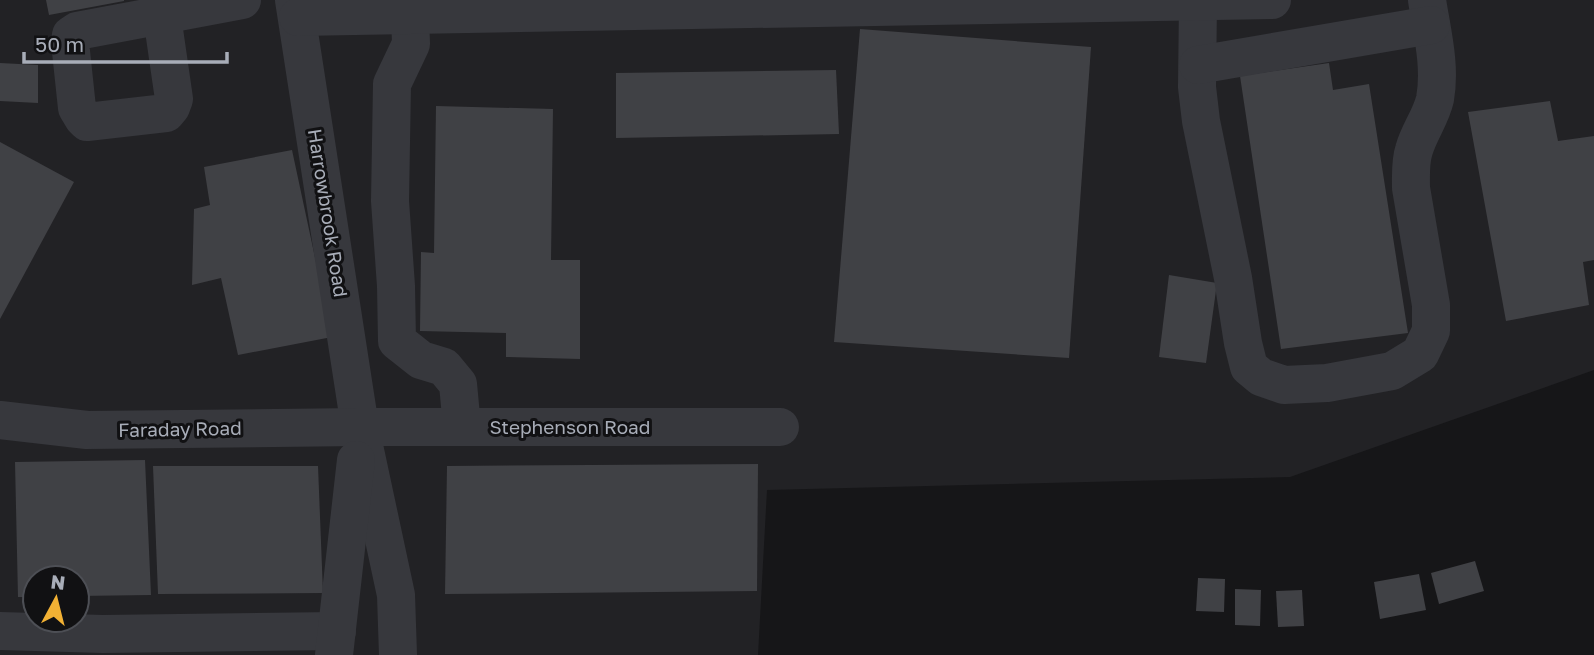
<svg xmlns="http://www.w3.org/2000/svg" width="1594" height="655" font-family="'Golos Text',sans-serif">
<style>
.built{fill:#222225;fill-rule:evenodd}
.building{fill:#404145}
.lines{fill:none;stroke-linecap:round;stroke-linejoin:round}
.minor{stroke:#37383d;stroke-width:38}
.labels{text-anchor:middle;stroke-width:6;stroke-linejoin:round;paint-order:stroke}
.street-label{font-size:19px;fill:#a8adb8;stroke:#111113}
</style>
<rect width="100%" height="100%" fill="#161618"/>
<path class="built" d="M 0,0 L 1594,0 L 1594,370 L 1290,477 L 767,490 L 758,655 L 0,655 ZM 35,578 L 77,578 L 77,620 L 35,620 Z"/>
<g class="building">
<path d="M 46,0 L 124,0 L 124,1 L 49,15 Z"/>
<path d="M 860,29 L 1091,47 L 1069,358 L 834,342 Z"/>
<path d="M 0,63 L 38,65 L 38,103 L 0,101 Z"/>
<path d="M 1329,63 L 1333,90 L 1369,84 L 1408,333 L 1281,349 L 1240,76 Z"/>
<path d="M 836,70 L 839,134 L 616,138 L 616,73 Z"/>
<path d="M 1550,101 L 1558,141 L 1594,136 L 1594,260 L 1583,262 L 1589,305 L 1506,321 L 1468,112 Z"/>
<path d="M 436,106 L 553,109 L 551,260 L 580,260 L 580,359 L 506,357 L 506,333 L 420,331 L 421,252 L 434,253 Z"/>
<path d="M 0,142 L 74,182 L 0,319 Z"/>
<path d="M 292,150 L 332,337 L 238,355 L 221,278 L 192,285 L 194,209 L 210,205 L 204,167 Z"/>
<path d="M 1169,275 L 1217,283 L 1206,363 L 1159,357 Z"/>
<path d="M 145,460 L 151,595 L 77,596 L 77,578 L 35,578 L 35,597 L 18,597 L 15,462 Z"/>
<path d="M 758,464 L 757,591 L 445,594 L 447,466 Z"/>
<path d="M 153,466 L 318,466 L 323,593 L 158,594 Z"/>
<path d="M 1475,561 L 1484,591 L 1439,604 L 1431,573 Z"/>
<path d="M 1419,574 L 1426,610 L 1380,619 L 1374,582 Z"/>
<path d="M 1198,578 L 1225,579 L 1224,612 L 1196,611 Z"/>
<path d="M 1235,589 L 1261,590 L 1260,626 L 1235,625 Z"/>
<path d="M 1302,590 L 1304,626 L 1278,627 L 1276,591 Z"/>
</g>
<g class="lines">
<g class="minor">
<path d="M 294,0 L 360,427 L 396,595 L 398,655"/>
<path d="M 1198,2 L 1197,87 L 1201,121 L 1233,278 L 1243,343 L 1249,367 L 1261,377 L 1284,385 L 1327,383 L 1392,371 L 1420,354 L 1431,331 L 1431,305 L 1411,188 C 1411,176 1410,162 1414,150 C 1419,132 1431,117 1435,99 C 1441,66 1432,32 1427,0"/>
<path d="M 410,15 L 411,44 L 392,84 L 390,201 L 396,286 L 397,341 L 421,360 L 444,367 L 458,384 L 462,427"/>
<path d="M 162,16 L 174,99 L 171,107 L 166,113 L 87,122 L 83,118 L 77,108 L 70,42 L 71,35 L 77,31 L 242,0"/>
<path d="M 298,17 L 1272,0"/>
<path d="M 1198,65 L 1431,25"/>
<path d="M 0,420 L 87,430 L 360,427 L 780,427"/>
<path d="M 0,631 L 103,634 L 337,631"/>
<path d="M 334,655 L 356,460"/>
</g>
</g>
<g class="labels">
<g class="street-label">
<text transform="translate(328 213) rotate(81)" y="7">Harrowbrook Road</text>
<text x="570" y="434">Stephenson Road</text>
<text transform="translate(180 429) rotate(-1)" y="7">Faraday Road</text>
</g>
</g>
<g transform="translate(56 599) rotate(7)"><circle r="33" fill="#111113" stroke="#4d4f55" stroke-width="2"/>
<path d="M0-5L12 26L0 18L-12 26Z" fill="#f2b134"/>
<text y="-10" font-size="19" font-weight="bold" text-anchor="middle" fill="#a8adb8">N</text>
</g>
<path d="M24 52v10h203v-10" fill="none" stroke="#a8adb8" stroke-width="3.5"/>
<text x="35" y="52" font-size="21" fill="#a8adb8" stroke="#111113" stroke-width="5" paint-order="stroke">50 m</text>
</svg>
